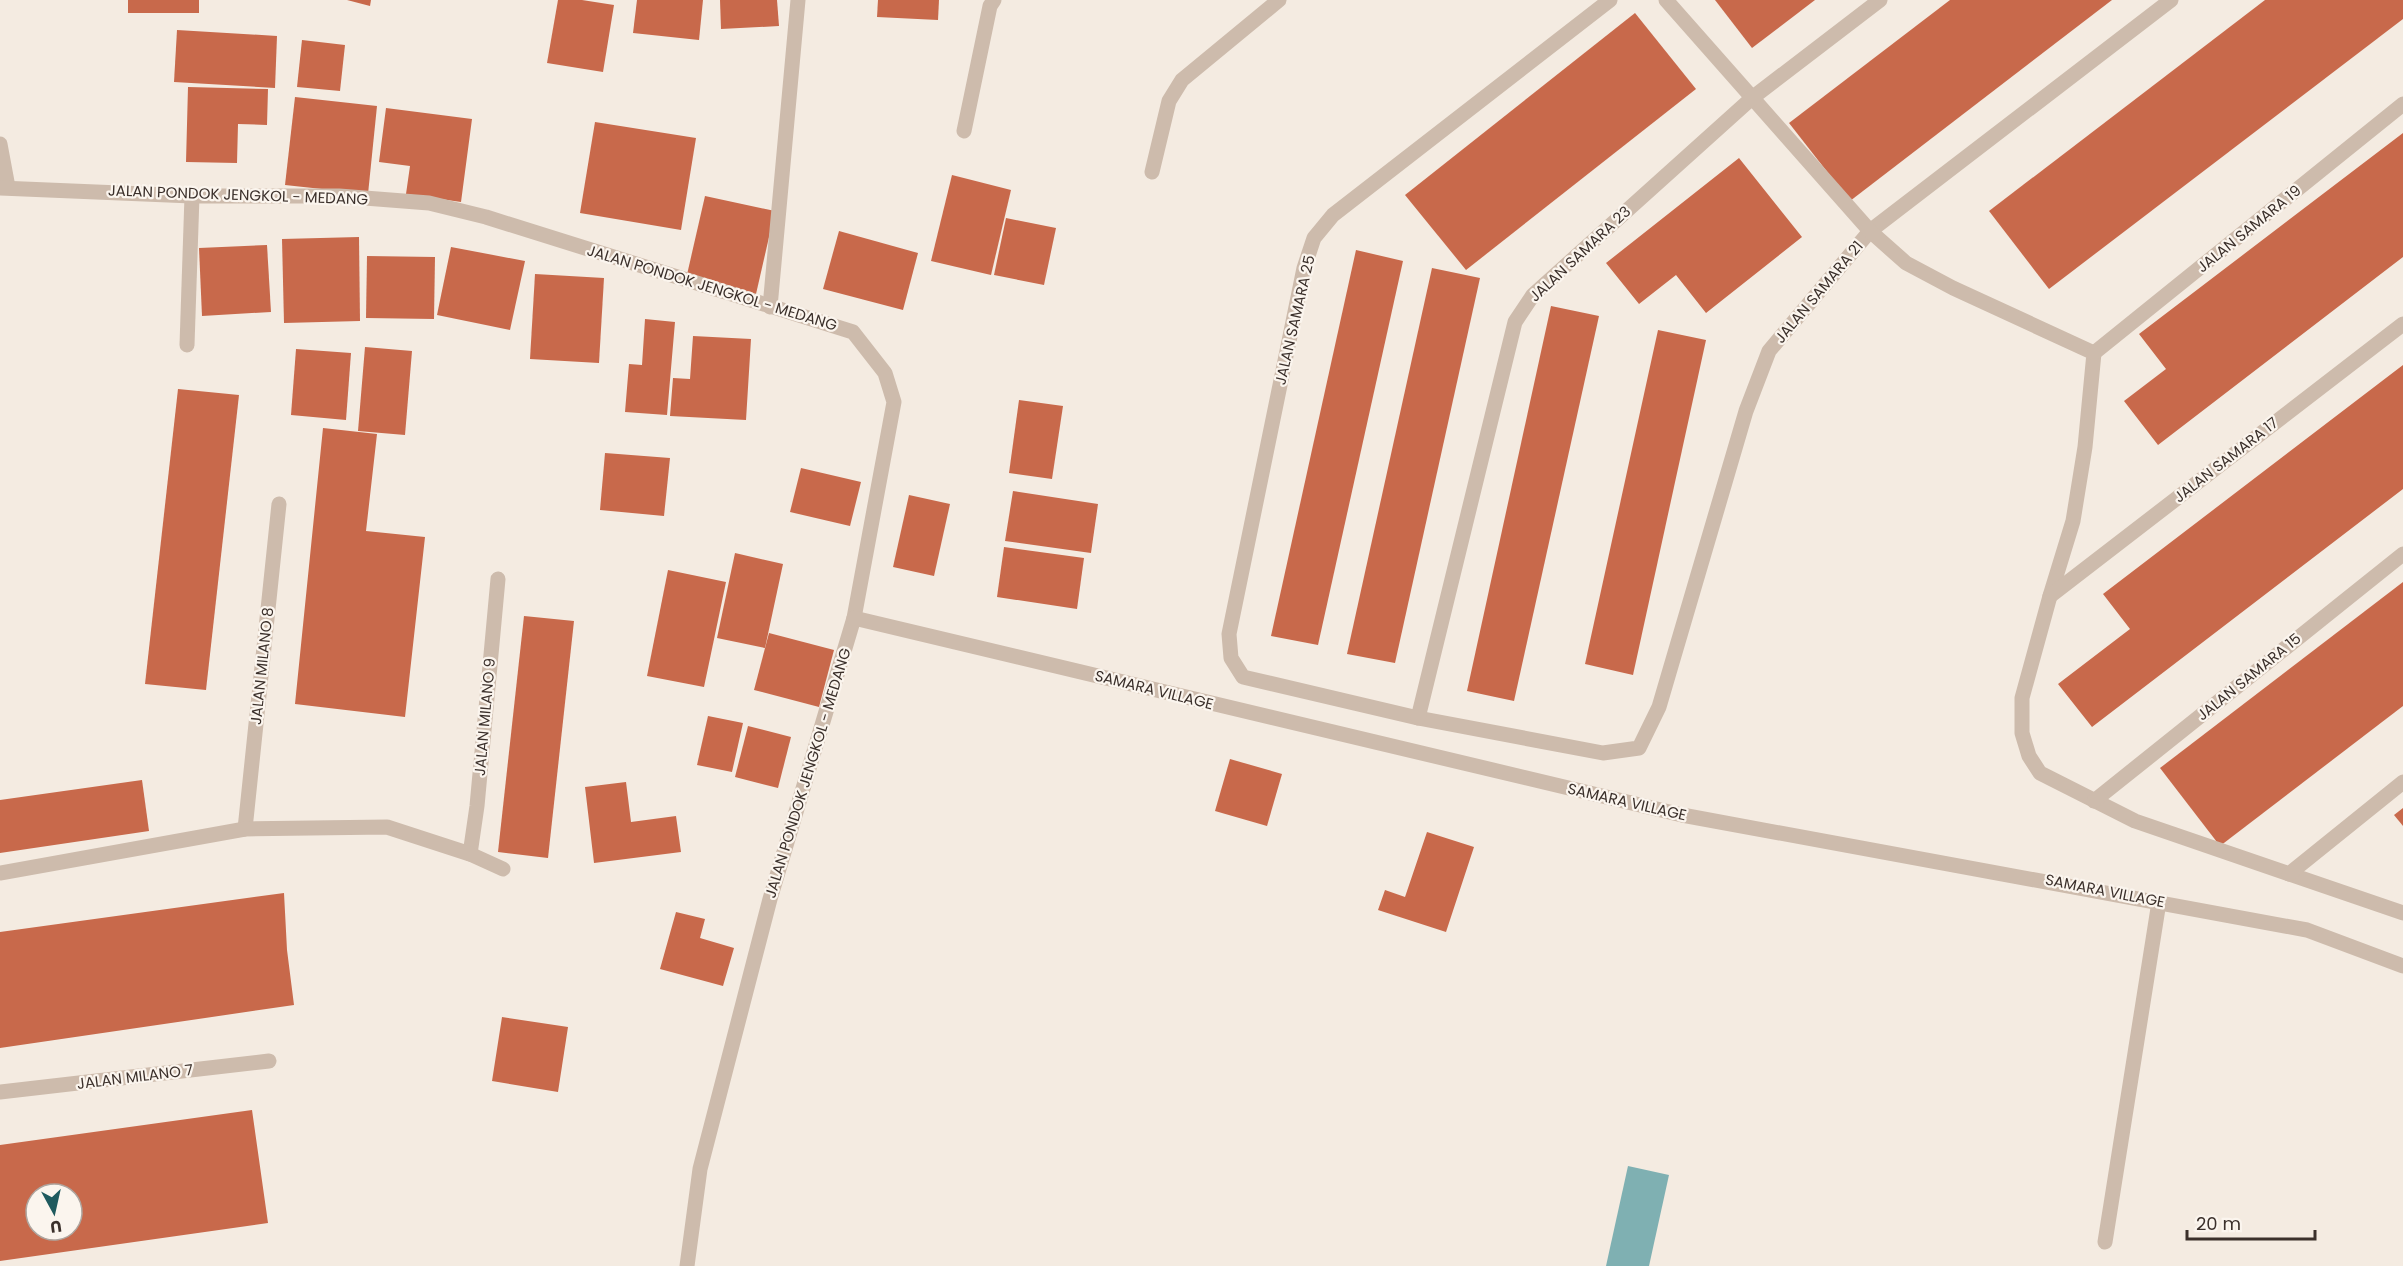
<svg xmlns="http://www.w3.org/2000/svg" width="2403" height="1266" font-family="Poppins,sans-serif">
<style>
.water{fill:#7fb0b2}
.building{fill:#c8694b;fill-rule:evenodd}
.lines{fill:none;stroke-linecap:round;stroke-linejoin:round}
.street{stroke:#cdbbac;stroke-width:15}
.labels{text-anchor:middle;stroke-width:4.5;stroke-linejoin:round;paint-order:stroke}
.street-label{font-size:15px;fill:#3b302b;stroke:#fbf5ee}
</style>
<rect width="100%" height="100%" fill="#f4ebe1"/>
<path class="water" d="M 1628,1166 L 1669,1175 L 1649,1266 L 1606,1266 Z"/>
<g class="building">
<rect x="128" y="0" width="71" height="13"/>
<path d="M 347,0 L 371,0 L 370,6 Z"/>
<path d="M 558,0 L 582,0 L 614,5 L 603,72 L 547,63 Z"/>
<path d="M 637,0 L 703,0 L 699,40 L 633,33 Z"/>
<path d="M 720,0 L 777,0 L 779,26 L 721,29 Z"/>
<path d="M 878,0 L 939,0 L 938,20 L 877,17 Z"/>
<path d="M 1715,0 L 1815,0 L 1752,48 Z"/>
<path d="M 1950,0 L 2112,0 L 1850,201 L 1789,123 Z"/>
<path d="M 2265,0 L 2403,0 L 2403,19 L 2049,289 L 1989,211 Z"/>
<path d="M 1635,13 L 1696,89 L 1466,270 L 1405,195 Z"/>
<path d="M 177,30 L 277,36 L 275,88 L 174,82 Z"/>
<path d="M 302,40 L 345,45 L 340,91 L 297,87 Z"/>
<path d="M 188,87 L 268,89 L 267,125 L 238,124 L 237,163 L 186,162 Z"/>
<path d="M 295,97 L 377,106 L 368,194 L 285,185 Z"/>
<path d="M 386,108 L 472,119 L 461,202 L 406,194 L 410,166 L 379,162 Z"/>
<path d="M 595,122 L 696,138 L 681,230 L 580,213 Z"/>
<path d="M 2403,133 L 2403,257 L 2158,445 L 2124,401 L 2166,369 L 2139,334 Z"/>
<path d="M 1739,158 L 1802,237 L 1706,313 L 1676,275 L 1639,304 L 1606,263 Z"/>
<path d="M 952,175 L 1011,190 L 991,275 L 931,261 Z"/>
<path d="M 705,196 L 775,211 L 756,294 L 686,279 Z"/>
<path d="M 1006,218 L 1056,228 L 1044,285 L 994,275 Z"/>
<path d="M 839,231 L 918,253 L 903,310 L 823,289 Z"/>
<path d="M 359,237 L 360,321 L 284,323 L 282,239 Z"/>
<path d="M 267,245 L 271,312 L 202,316 L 199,248 Z"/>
<path d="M 451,247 L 525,261 L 510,330 L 437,315 Z"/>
<path d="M 1356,250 L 1403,261 L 1318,645 L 1271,636 Z"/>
<path d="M 367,256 L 435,257 L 434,319 L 366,318 Z"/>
<path d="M 1432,268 L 1480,278 L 1395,663 L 1347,654 Z"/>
<path d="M 535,274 L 604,278 L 599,363 L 530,359 Z"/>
<path d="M 1551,306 L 1599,316 L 1514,701 L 1467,691 Z"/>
<path d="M 645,319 L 675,322 L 667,415 L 625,412 L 629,364 L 642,365 Z"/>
<path d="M 1658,330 L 1706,340 L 1633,675 L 1585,664 Z"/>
<path d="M 693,336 L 751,339 L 746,420 L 670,416 L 673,378 L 690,379 Z"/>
<path d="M 365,347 L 412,351 L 405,435 L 358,431 Z"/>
<path d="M 296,349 L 351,353 L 346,420 L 291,415 Z"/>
<path d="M 2403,365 L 2403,489 L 2092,727 L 2058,684 L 2130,629 L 2103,594 Z"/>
<path d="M 178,389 L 239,395 L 206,690 L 145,684 Z"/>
<path d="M 1019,400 L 1063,406 L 1052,479 L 1009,473 Z"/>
<path d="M 323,428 L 377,434 L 366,531 L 425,537 L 405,717 L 295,704 Z"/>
<path d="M 605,453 L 670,458 L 664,516 L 600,510 Z"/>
<path d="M 801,468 L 861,482 L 850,526 L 790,512 Z"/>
<path d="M 1013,491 L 1098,504 L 1091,553 L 1005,541 Z"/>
<path d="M 909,495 L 950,504 L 934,576 L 893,567 Z"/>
<path d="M 1004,547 L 1084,558 L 1077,609 L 997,597 Z"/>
<path d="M 735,553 L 783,564 L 765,648 L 717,638 Z"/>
<path d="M 668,570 L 726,582 L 704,687 L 647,676 Z"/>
<path d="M 2403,582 L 2403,706 L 2220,846 L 2160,768 Z"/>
<path d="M 524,616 L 574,621 L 548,858 L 498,852 Z"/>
<path d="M 769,633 L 834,650 L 819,707 L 754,690 Z"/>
<path d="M 708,716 L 743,723 L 732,772 L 697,765 Z"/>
<path d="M 748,726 L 791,737 L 778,788 L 735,777 Z"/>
<path d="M 1230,759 L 1282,774 L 1267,826 L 1215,811 Z"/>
<path d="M 142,780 L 149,831 L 0,853 L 0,800 Z"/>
<path d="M 626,782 L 631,822 L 676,816 L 681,852 L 594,863 L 585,787 Z"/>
<path d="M 2403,808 L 2403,826 L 2394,815 Z"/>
<path d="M 1427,832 L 1474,847 L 1446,932 L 1378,910 L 1385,890 L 1405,897 Z"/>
<path d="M 284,893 L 287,950 L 294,1005 L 0,1048 L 0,932 Z"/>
<path d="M 676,912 L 705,919 L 700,938 L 734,948 L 723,986 L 660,969 Z"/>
<path d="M 502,1017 L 568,1027 L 558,1092 L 492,1081 Z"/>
<path d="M 252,1110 L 268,1223 L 0,1261 L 0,1145 ZM 36,1194 L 72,1194 L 72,1230 L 36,1230 Z"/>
</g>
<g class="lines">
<g class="street">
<path d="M 1610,0 L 1333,215 L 1314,238 L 1304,268 L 1229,634 L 1231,658 L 1243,677 L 1418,718 L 1603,753 L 1639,748 L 1659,707 L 1746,411 L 1769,351 L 1870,231 L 2171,0"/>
<path d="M 1666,0 L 1870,231 L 1906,263 L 1953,288 L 2094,353 L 2085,447 L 2073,521 L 2050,596 L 2022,698 L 2022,733 L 2029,756 L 2040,773 L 2135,821 L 2403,913"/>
<path d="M 964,131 L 990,6 L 994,0"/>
<path d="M 0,144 L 8,187"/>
<path d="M 1152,172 L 1169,101 L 1182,80 L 1279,0"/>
<path d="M 0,188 L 192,196 L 339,196 L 429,203 L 486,217 L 853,332 L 885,373 L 894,402 L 854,618 L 770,899 L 700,1169 L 687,1266"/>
<path d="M 770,307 L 798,0"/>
<path d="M 187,345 L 192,196"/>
<path d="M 2094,353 L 2403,104"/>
<path d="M 2050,596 L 2403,324"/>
<path d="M 854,618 L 1682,815 L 2307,930 L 2403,966"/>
<path d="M 1418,718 L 1515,322 L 1533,295 L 1752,98 L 1880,0"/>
<path d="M 2094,801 L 2403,554"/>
<path d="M 245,829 L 279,504"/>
<path d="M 470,854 L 477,806 L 498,579"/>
<path d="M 0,873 L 245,829 L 387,827 L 470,854 L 503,869"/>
<path d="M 2289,874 L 2403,782"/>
<path d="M 0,1092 L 269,1061"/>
<path d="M 2105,1242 L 2159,902"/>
</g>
</g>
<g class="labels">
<g class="street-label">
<text transform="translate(238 195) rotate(2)" y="5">JALAN PONDOK JENGKOL - MEDANG</text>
<text transform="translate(2249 229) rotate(-39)" y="5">JALAN SAMARA 19</text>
<text transform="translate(1580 254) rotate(-43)" y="5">JALAN SAMARA 23</text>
<text transform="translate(712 288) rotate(17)" y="5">JALAN PONDOK JENGKOL - MEDANG</text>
<text transform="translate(1819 292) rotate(-50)" y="5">JALAN SAMARA 21</text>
<text transform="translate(1295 320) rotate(-77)" y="5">JALAN SAMARA 25</text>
<text transform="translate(2226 460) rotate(-38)" y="5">JALAN SAMARA 17</text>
<text transform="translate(262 666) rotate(-84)" y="5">JALAN MILANO 8</text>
<text transform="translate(2249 677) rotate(-39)" y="5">JALAN SAMARA 15</text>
<text transform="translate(1154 690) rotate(14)" y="5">SAMARA VILLAGE</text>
<text transform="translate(485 717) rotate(-85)" y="5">JALAN MILANO 9</text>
<text transform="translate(808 773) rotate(-73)" y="5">JALAN PONDOK JENGKOL - MEDANG</text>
<text transform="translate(1627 802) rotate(13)" y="5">SAMARA VILLAGE</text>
<text transform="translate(2105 891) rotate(11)" y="5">SAMARA VILLAGE</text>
<text transform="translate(135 1077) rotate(-7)" y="5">JALAN MILANO 7</text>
</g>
</g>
<g transform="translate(54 1212) rotate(172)"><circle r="28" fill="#fbf5ee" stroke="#aea6a0" stroke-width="1.5"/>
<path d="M0-4.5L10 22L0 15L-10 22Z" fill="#1f5a5e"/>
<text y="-9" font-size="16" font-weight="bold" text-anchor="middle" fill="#3b302b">U</text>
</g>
<path d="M2187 1230v9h128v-9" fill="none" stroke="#3b302b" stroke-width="3"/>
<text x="2196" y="1230" font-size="18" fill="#3b302b" stroke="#fbf5ee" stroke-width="4.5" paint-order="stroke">20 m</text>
</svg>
